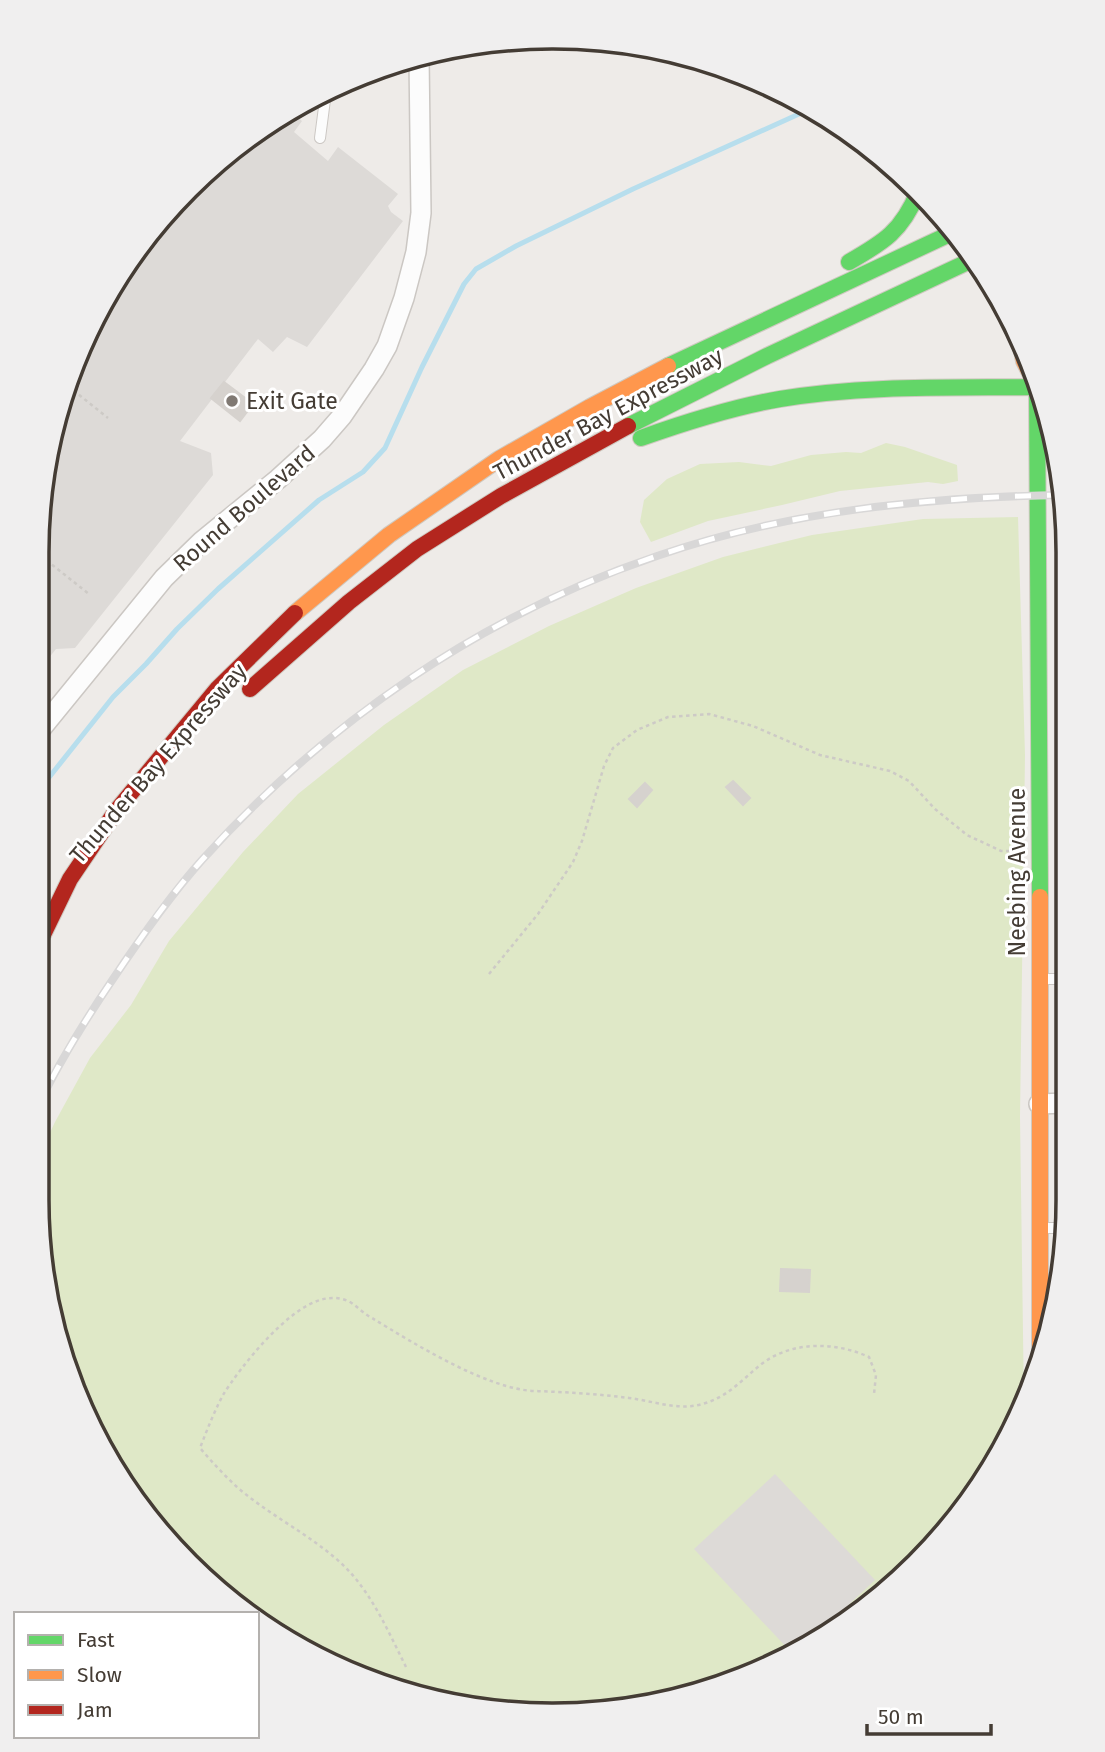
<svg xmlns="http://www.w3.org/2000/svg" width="1105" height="1752" font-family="'Fira Sans',sans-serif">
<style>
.residential{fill:#e3dcd5}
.green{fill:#dfe8c7}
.parking{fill:#dddad7}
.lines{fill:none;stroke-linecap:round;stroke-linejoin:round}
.stream{stroke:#b7deed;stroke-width:5}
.building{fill:#d6d2ce;stroke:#d6d2ce;stroke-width:2}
.lane-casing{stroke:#cbc7c3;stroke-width:12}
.street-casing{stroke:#cbc7c3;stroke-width:22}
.fast-casing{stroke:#cfc9c0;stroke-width:18}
.slow-casing{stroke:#cfc9c0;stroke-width:18}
.jam-casing{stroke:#cfc9c0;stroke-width:18}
.path{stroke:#cdcac6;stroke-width:2.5;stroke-dasharray:3.5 3.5;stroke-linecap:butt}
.lane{stroke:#fcfcfc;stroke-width:10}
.street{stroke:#fcfcfc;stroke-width:19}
.fast{stroke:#63d668;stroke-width:16}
.slow{stroke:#ff974d;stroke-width:16}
.jam{stroke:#b3261e;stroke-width:16}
.rail-casing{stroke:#d8d7d7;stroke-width:8}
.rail{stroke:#fff;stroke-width:5;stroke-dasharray:16;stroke-linecap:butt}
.poi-dot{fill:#807973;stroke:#fff;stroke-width:2.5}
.labels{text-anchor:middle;stroke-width:6;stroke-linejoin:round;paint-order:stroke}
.poi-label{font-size:23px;fill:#443c34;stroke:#fff;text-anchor:start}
.street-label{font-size:23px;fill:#443c34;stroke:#fff}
.rim{fill:none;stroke:#443c34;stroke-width:3.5}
</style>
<rect width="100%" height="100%" fill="#eeebe8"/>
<path class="residential" d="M 1057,521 L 1067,521 L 1064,1266 L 1058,1290 L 1061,1062 Z"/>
<g class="green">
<path d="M 886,443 L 905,447 L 957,465 L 958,481 L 943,484 L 928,482 L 840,491 L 782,505 L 708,521 L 651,542 L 640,522 L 644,500 L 667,479 L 700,464 L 739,462 L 771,466 L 811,455 L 846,452 L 861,453 Z"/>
<path d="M 1018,517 L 1025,755 L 1020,1117 L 1024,1405 L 961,1514 L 839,1628 L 686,1698 L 552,1715 L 386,1688 L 257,1619 L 257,1614 L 248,1614 L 238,1608 L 124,1486 L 64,1365 L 37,1200 L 37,1160 L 55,1122 L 90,1058 L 131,1005 L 169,941 L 243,852 L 298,794 L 384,725 L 463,670 L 549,626 L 636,588 L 723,557 L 812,535 L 923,519 Z"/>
</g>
<g class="parking">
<path d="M 289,110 L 302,121 L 294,132 L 328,161 L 338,147 L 398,194 L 388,206 L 391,212 L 403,221 L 307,347 L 287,337 L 273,352 L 258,339 L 180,441 L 211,453 L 213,475 L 75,648 L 56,649 L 40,669 L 41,486 L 76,355 L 124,271 L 194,185 L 213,164 Z"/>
<path d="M 775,1474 L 875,1580 L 809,1642 L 790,1651 L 694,1549 Z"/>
</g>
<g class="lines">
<path class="stream" d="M 39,790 L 113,697 L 146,664 L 177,629 L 218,589 L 319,500 L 363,472 L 385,448 L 422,367 L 464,284 L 476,269 L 516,246 L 633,189 L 810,109"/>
</g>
<g class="building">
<path d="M 224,382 L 253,404 L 240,421 L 211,398 Z"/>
<path d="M 733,781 L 750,798 L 743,805 L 726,787 Z"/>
<path d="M 645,783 L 652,790 L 637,807 L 629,799 Z"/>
<path d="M 781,1269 L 810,1270 L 809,1292 L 780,1291 Z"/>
</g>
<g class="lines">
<defs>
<g id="lane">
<path d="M 320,138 L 326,92"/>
<path d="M 1041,979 L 1065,979"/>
<path d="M 1044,1228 L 1064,1228"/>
</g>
<g id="street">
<path d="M 40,730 L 164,578 L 202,541 L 278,479 L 322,439 L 342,416 L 374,369 L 387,346 L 404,298 L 416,252 L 421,213 L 419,57"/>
<path d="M 1039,1104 L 1065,1103"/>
</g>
<g id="fast">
<path d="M 588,39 L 618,43"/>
<path d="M 849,262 C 884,242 902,231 918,192"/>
<path d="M 668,366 L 954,232"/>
<path d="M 1037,387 L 1040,897"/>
<path d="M 628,426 L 767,356 L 974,259"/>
<path d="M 641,438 C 686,422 733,407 780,399 C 865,385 951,388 1037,387"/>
</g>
<g id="slow">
<path d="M 1021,346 L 1024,361 L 1037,387"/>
<path d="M 295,613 L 389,535 L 499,459 L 590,407 L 668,366"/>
<path d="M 1040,897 L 1040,1356"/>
</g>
<g id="jam">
<path d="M 250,689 L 349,602 L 417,549 L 501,496 L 628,426"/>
<path d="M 38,945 L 70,879 L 116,811 L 217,689 L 295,613"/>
</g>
</defs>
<use href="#lane" class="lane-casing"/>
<use href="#street" class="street-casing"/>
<use href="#fast" class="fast-casing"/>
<use href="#slow" class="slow-casing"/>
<use href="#jam" class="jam-casing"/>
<g class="path">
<path d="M 68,386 L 108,418"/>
<path d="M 41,556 L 89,594"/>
<path d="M 489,974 L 538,914 L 573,862 L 582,841 L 604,766 L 613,748 L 637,730 L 668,717 L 709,714 L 753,726 L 820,755 L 890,771 L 909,781 L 935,809 L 967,835 L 1001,851 L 1019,851"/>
<path d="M 406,1667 C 388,1631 371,1591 341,1563 C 309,1534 269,1515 237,1487 C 224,1475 212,1462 200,1448 C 207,1430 214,1412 223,1395 C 241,1366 286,1310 320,1300 C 330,1297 341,1297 350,1302 C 358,1307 364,1314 372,1318 C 413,1343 487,1389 534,1391 C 566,1392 598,1394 629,1398 C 653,1401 679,1411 702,1404 C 726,1398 741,1381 759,1366 C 789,1341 834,1341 869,1357 L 876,1375 L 874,1394"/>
</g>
<use href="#lane" class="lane"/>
<use href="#street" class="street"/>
<use href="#fast" class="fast"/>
<use href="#slow" class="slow"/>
<use href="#jam" class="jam"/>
<defs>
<path id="rail" d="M 37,1108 C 58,1064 84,1022 111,982 C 139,940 168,898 202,860 C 325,723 482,615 657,556 C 787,511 926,497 1063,495"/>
</defs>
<use href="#rail" class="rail-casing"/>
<use href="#rail" class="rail"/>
</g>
<circle class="poi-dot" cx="232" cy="401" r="7"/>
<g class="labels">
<g class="poi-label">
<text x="246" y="409">Exit Gate</text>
</g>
<g class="street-label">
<text transform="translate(608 414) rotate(-28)" y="8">Thunder Bay Expressway</text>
<text transform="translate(244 508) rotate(-41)" y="8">Round Boulevard</text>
<text transform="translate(158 763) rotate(-49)" y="8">Thunder Bay Expressway</text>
<text transform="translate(1017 872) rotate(-90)" y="8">Neebing Avenue</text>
</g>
</g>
<path d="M0 0H1105V1752H0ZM552 49H553A503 503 0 0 1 1056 552V1200A503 503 0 0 1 553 1703H552A503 503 0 0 1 49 1200V552A503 503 0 0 1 552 49Z" fill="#f0efef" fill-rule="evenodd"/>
<path class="rim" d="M552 49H553A503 503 0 0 1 1056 552V1200A503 503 0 0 1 553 1703H552A503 503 0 0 1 49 1200V552A503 503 0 0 1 552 49Z"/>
<rect x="14" y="1612" width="245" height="126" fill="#ffffff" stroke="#b4b1ae" stroke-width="2"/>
<rect x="28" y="1635" width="35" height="10" fill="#63d668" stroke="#b4b1ae" stroke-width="2"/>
<text x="77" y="1647" font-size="21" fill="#443c34">Fast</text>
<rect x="28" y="1670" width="35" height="10" fill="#ff974d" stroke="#b4b1ae" stroke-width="2"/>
<text x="77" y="1682" font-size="21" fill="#443c34">Slow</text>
<rect x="28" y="1705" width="35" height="10" fill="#b3261e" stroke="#b4b1ae" stroke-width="2"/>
<text x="77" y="1717" font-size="21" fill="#443c34">Jam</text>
<path d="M867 1724v10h124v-10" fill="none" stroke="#443c34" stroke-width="3.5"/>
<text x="878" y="1724" font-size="21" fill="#443c34" stroke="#ffffff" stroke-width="5" paint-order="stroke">50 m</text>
</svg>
